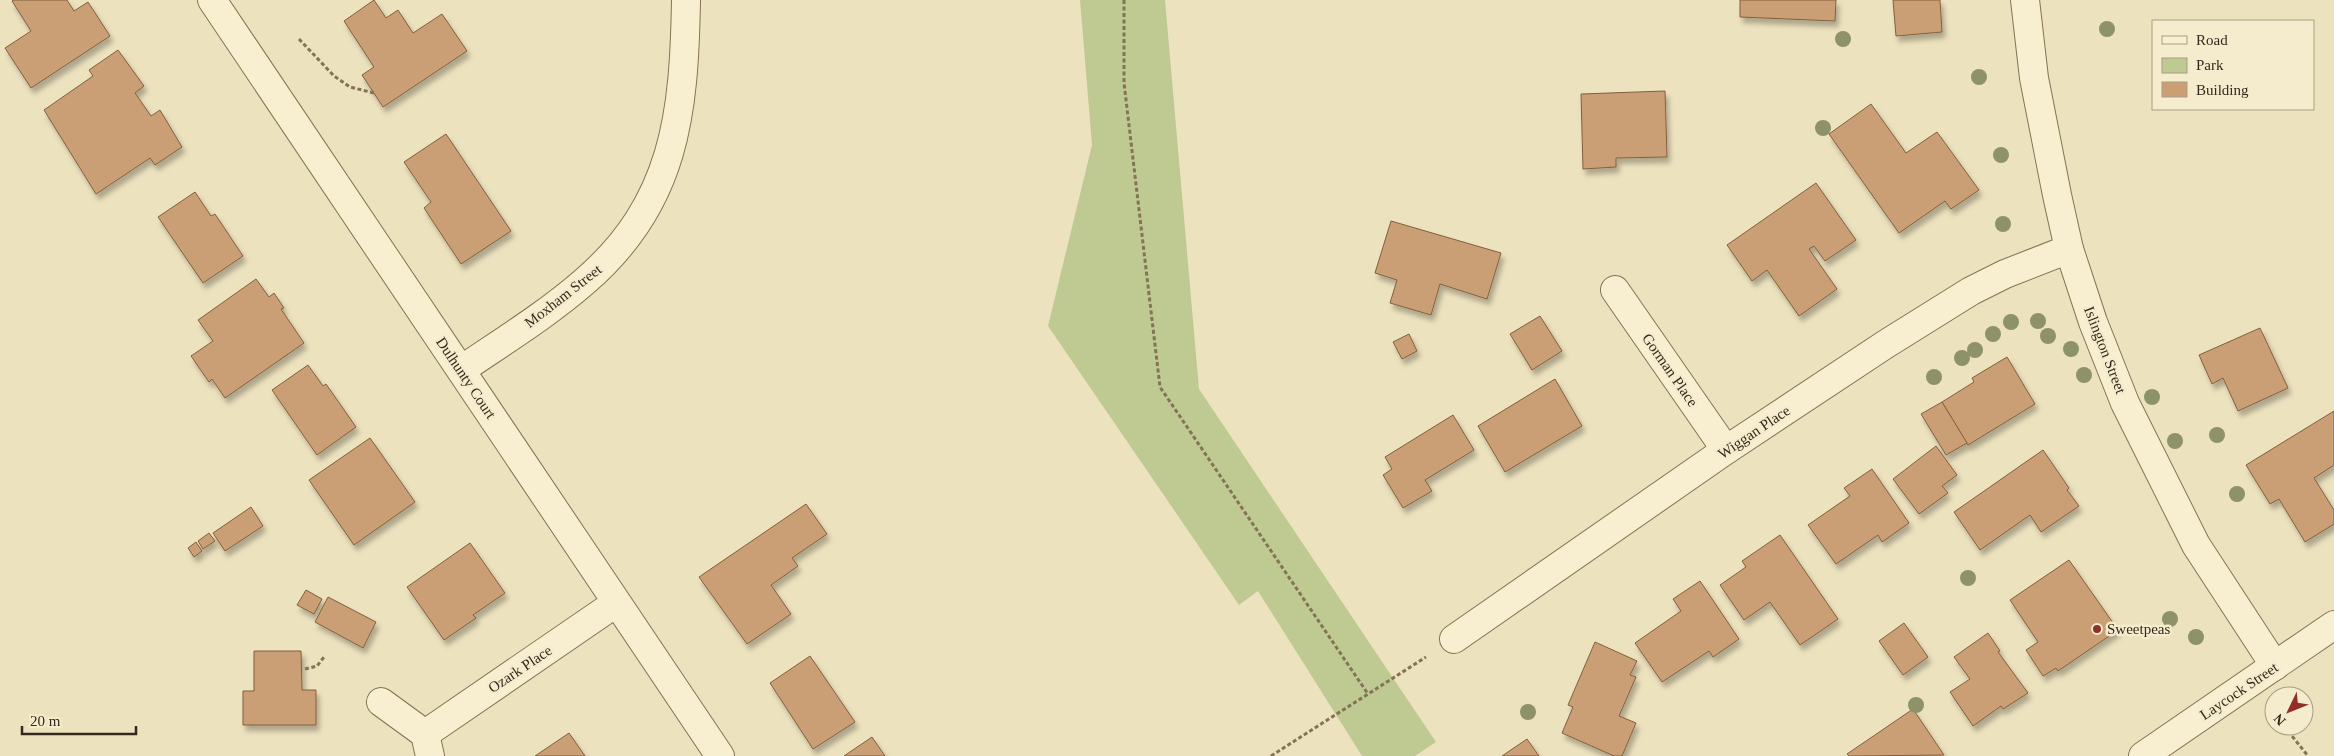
<svg xmlns="http://www.w3.org/2000/svg" width="2334" height="756" font-family="'Times New Roman',serif">
<style>
.green{fill:#bfca92}
.building{fill:#ca9f74;stroke:#835f3d;filter:url(#shadow)}
.lines{fill:none;stroke-linecap:round;stroke-linejoin:round}
.minor-casing{stroke:#847357;stroke-width:30}
.tertiary-casing{stroke:#847357;stroke-width:30}
.path{stroke:#847357;stroke-width:3;stroke-dasharray:4 2.5;stroke-linecap:butt}
.minor{stroke:#f8efd0;stroke-width:28}
.tertiary{stroke:#f8efd0;stroke-width:28}
.tree{fill:#8e9268}
.poi-dot{fill:#923028;stroke:#f4eccd;stroke-width:2}
.labels{text-anchor:middle;stroke-width:5;stroke-linejoin:round;paint-order:stroke}
.street-label{font-size:15px;fill:#34291c;stroke:#f4eccd}
.poi-label{font-size:15px;fill:#34291c;stroke:#f4eccd;text-anchor:start}
</style>
<defs>
<filter id="shadow"><feDropShadow dx="3" dy="5.5" stdDeviation="2.5" flood-color="#0004"/></filter>
</defs>
<rect width="100%" height="100%" fill="#ede2be"/>
<path class="green" d="M 1080,0 L 1165,0 L 1199,389 L 1436,742 L 1415,756 L 1362,756 L 1258,591 L 1239,605 L 1048,326 L 1092,145 Z"/>
<g class="building">
<path d="M 13,0 L 67,0 L 74,11 L 88,2 L 110,36 L 31,88 L 5,48 L 31,31 L 12,1 Z"/>
<path d="M 374,0 L 386,18 L 398,10 L 413,33 L 442,14 L 467,51 L 383,107 L 362,75 L 374,67 L 344,21 Z"/>
<path d="M 1740,0 L 1836,0 L 1835,21 L 1740,17 Z"/>
<path d="M 1893,0 L 1940,0 L 1942,32 L 1896,36 Z"/>
<path d="M 118,50 L 144,86 L 135,93 L 151,116 L 160,110 L 182,147 L 155,165 L 150,158 L 96,194 L 44,110 L 93,76 L 89,70 Z"/>
<path d="M 1665,91 L 1667,157 L 1616,158 L 1616,167 L 1583,169 L 1581,94 Z"/>
<path d="M 1871,104 L 1906,153 L 1937,132 L 1979,190 L 1951,209 L 1945,201 L 1899,233 L 1829,134 Z"/>
<path d="M 446,134 L 511,231 L 461,264 L 424,208 L 431,202 L 404,162 Z"/>
<path d="M 1816,183 L 1856,240 L 1825,261 L 1814,246 L 1809,249 L 1837,289 L 1799,316 L 1767,270 L 1752,281 L 1727,245 Z"/>
<path d="M 195,192 L 211,216 L 215,214 L 243,256 L 203,283 L 158,217 Z"/>
<path d="M 1391,221 L 1501,253 L 1487,299 L 1440,284 L 1431,315 L 1390,303 L 1397,280 L 1375,273 Z"/>
<path d="M 256,279 L 269,297 L 274,293 L 284,308 L 281,309 L 304,343 L 225,398 L 212,379 L 209,382 L 191,356 L 213,341 L 198,320 Z"/>
<path d="M 1540,316 L 1562,351 L 1532,370 L 1510,334 Z"/>
<path d="M 2260,328 L 2288,388 L 2238,411 L 2223,378 L 2212,384 L 2199,355 Z"/>
<path d="M 1409,334 L 1417,351 L 1402,359 L 1393,342 Z"/>
<path d="M 2007,357 L 2035,404 L 1968,445 L 1942,402 L 1974,382 L 1972,378 Z"/>
<path d="M 308,365 L 323,386 L 326,384 L 356,427 L 317,455 L 272,390 Z"/>
<path d="M 1555,379 L 1582,426 L 1505,472 L 1478,426 Z"/>
<path d="M 1942,402 L 1967,443 L 1946,455 L 1921,414 Z"/>
<path d="M 2334,411 L 2334,465 L 2314,478 L 2334,510 L 2334,524 L 2305,542 L 2279,499 L 2270,504 L 2246,465 Z"/>
<path d="M 1453,415 L 1474,450 L 1425,480 L 1432,491 L 1403,508 L 1383,475 L 1392,469 L 1385,457 Z"/>
<path d="M 370,438 L 415,502 L 354,545 L 309,480 Z"/>
<path d="M 1936,446 L 1957,475 L 1942,486 L 1948,493 L 1919,514 L 1893,479 Z"/>
<path d="M 2043,450 L 2069,488 L 2067,490 L 2079,506 L 2041,532 L 2030,515 L 1980,550 L 1954,512 Z"/>
<path d="M 1872,469 L 1909,523 L 1882,542 L 1878,535 L 1836,564 L 1808,525 L 1850,496 L 1844,488 Z"/>
<path d="M 806,504 L 827,534 L 792,558 L 798,566 L 771,585 L 791,614 L 747,644 L 699,577 Z"/>
<path d="M 251,507 L 263,526 L 225,551 L 213,533 Z"/>
<path d="M 209,533 L 215,541 L 203,549 L 198,541 Z"/>
<path d="M 1780,535 L 1838,619 L 1800,645 L 1770,602 L 1744,620 L 1720,585 L 1746,567 L 1742,561 Z"/>
<path d="M 196,542 L 202,551 L 194,557 L 188,548 Z"/>
<path d="M 470,543 L 505,593 L 473,615 L 476,618 L 444,640 L 407,587 Z"/>
<path d="M 2069,560 L 2118,630 L 2058,671 L 2056,668 L 2043,676 L 2026,650 L 2038,642 L 2010,600 Z"/>
<path d="M 1700,581 L 1739,639 L 1713,657 L 1709,651 L 1662,682 L 1635,643 L 1681,611 L 1673,599 Z"/>
<path d="M 306,590 L 322,599 L 314,614 L 297,605 Z"/>
<path d="M 328,597 L 376,622 L 363,648 L 315,622 Z"/>
<path d="M 1904,623 L 1928,657 L 1903,675 L 1879,641 Z"/>
<path d="M 1988,633 L 2000,651 L 1998,652 L 2028,693 L 2003,709 L 2001,706 L 1973,726 L 1950,692 L 1970,679 L 1954,657 Z"/>
<path d="M 1595,642 L 1637,661 L 1630,675 L 1636,677 L 1619,716 L 1636,723 L 1622,756 L 1614,756 L 1562,733 L 1573,707 L 1568,705 Z"/>
<path d="M 254,651 L 301,651 L 302,690 L 316,690 L 316,725 L 243,725 L 243,691 L 254,691 Z"/>
<path d="M 810,656 L 855,722 L 813,749 L 770,683 Z"/>
<path d="M 1913,709 L 1944,755 L 1849,756 L 1847,754 Z"/>
<path d="M 569,733 L 585,756 L 535,756 Z"/>
<path d="M 872,737 L 885,756 L 844,756 Z"/>
<path d="M 1527,739 L 1539,756 L 1502,756 Z"/>
</g>
<g class="lines">
<defs>
<g id="minor">
<path d="M 212,0 L 720,756"/>
<path d="M 2025,0 L 2034,78 L 2057,195 L 2069,249 L 2093,322 L 2125,403 L 2196,545 L 2275,666"/>
<path d="M 1615,290 L 1726,450"/>
<path d="M 461,370 C 502,342 546,315 584,282 C 676,203 684,113 686,0"/>
<path d="M 1454,639 L 1726,450 L 1886,344 L 1971,291 L 2005,274 L 2069,249"/>
<path d="M 381,702 L 425,734 L 430,756"/>
<path d="M 425,734 L 616,603"/>
</g>
<path id="tertiary" d="M 2143,756 L 2334,625"/>
</defs>
<use href="#minor" class="minor-casing"/>
<use href="#tertiary" class="tertiary-casing"/>
<g class="path">
<path d="M 1124,0 L 1124,83 L 1160,387 L 1368,694"/>
<path d="M 299,39 L 334,76 L 350,87 L 374,93"/>
<path d="M 305,669 L 317,666 L 324,657"/>
<path d="M 2284,726 L 2308,756"/>
<path d="M 1271,756 L 1426,657"/>
</g>
<use href="#minor" class="minor"/>
<use href="#tertiary" class="tertiary"/>
</g>
<g class="tree">
<circle cx="2107" cy="29" r="8"/>
<circle cx="1843" cy="39" r="8"/>
<circle cx="1979" cy="77" r="8"/>
<circle cx="1823" cy="128" r="8"/>
<circle cx="2001" cy="155" r="8"/>
<circle cx="2003" cy="224" r="8"/>
<circle cx="2038" cy="321" r="8"/>
<circle cx="2011" cy="322" r="8"/>
<circle cx="1993" cy="334" r="8"/>
<circle cx="2048" cy="336" r="8"/>
<circle cx="2071" cy="349" r="8"/>
<circle cx="1975" cy="350" r="8"/>
<circle cx="1962" cy="358" r="8"/>
<circle cx="2084" cy="375" r="8"/>
<circle cx="1934" cy="377" r="8"/>
<circle cx="2152" cy="397" r="8"/>
<circle cx="2217" cy="435" r="8"/>
<circle cx="2175" cy="441" r="8"/>
<circle cx="2237" cy="494" r="8"/>
<circle cx="1968" cy="578" r="8"/>
<circle cx="2170" cy="619" r="8"/>
<circle cx="2196" cy="637" r="8"/>
<circle cx="1916" cy="705" r="8"/>
<circle cx="1528" cy="712" r="8"/>
</g>
<circle class="poi-dot" cx="2097" cy="629" r="5"/>
<g class="labels">
<g class="street-label">
<text transform="translate(563 296) rotate(-38)" y="5">Moxham Street</text>
<text transform="translate(2105 350) rotate(69)" y="5">Islington Street</text>
<text transform="translate(1670 370) rotate(55)" y="5">Gorman Place</text>
<text transform="translate(466 378) rotate(56)" y="5">Dulhunty Court</text>
<text transform="translate(1754 432) rotate(-34)" y="5">Wiggan Place</text>
<text transform="translate(520 669) rotate(-34)" y="5">Ozark Place</text>
<text transform="translate(2239 691) rotate(-34)" y="5">Laycock Street</text>
</g>
<g class="poi-label">
<text x="2107" y="634">Sweetpeas</text>
</g>
</g>
<rect x="2152" y="20" width="162" height="90" fill="#f4eccd" stroke="#a79e86"/>
<rect x="2162" y="36" width="25" height="8" fill="#f8efd0" stroke="#a79e86"/>
<text x="2196" y="45" font-size="15" fill="#34291c">Road</text>
<rect x="2162" y="58" width="25" height="15" fill="#bfca92" stroke="#a79e86"/>
<text x="2196" y="70" font-size="15" fill="#34291c">Park</text>
<rect x="2162" y="82" width="25" height="15" fill="#ca9f74" stroke="#a79e86"/>
<text x="2196" y="95" font-size="15" fill="#34291c">Building</text>
<g transform="translate(2289 711) rotate(227)"><circle r="24" fill="#f4eccd" stroke="#a79e86"/>
<path d="M0-4L9 19L0 12L-9 19Z" fill="#923028"/>
<text y="-8" font-size="14" font-weight="bold" text-anchor="middle" fill="#34291c">N</text>
</g>
<path d="M22 726v8h114v-8" fill="none" stroke="#34291c" stroke-width="2.5"/>
<text x="30" y="726" font-size="15" fill="#34291c" stroke="#f4eccd" stroke-width="4" paint-order="stroke">20 m</text>
</svg>
